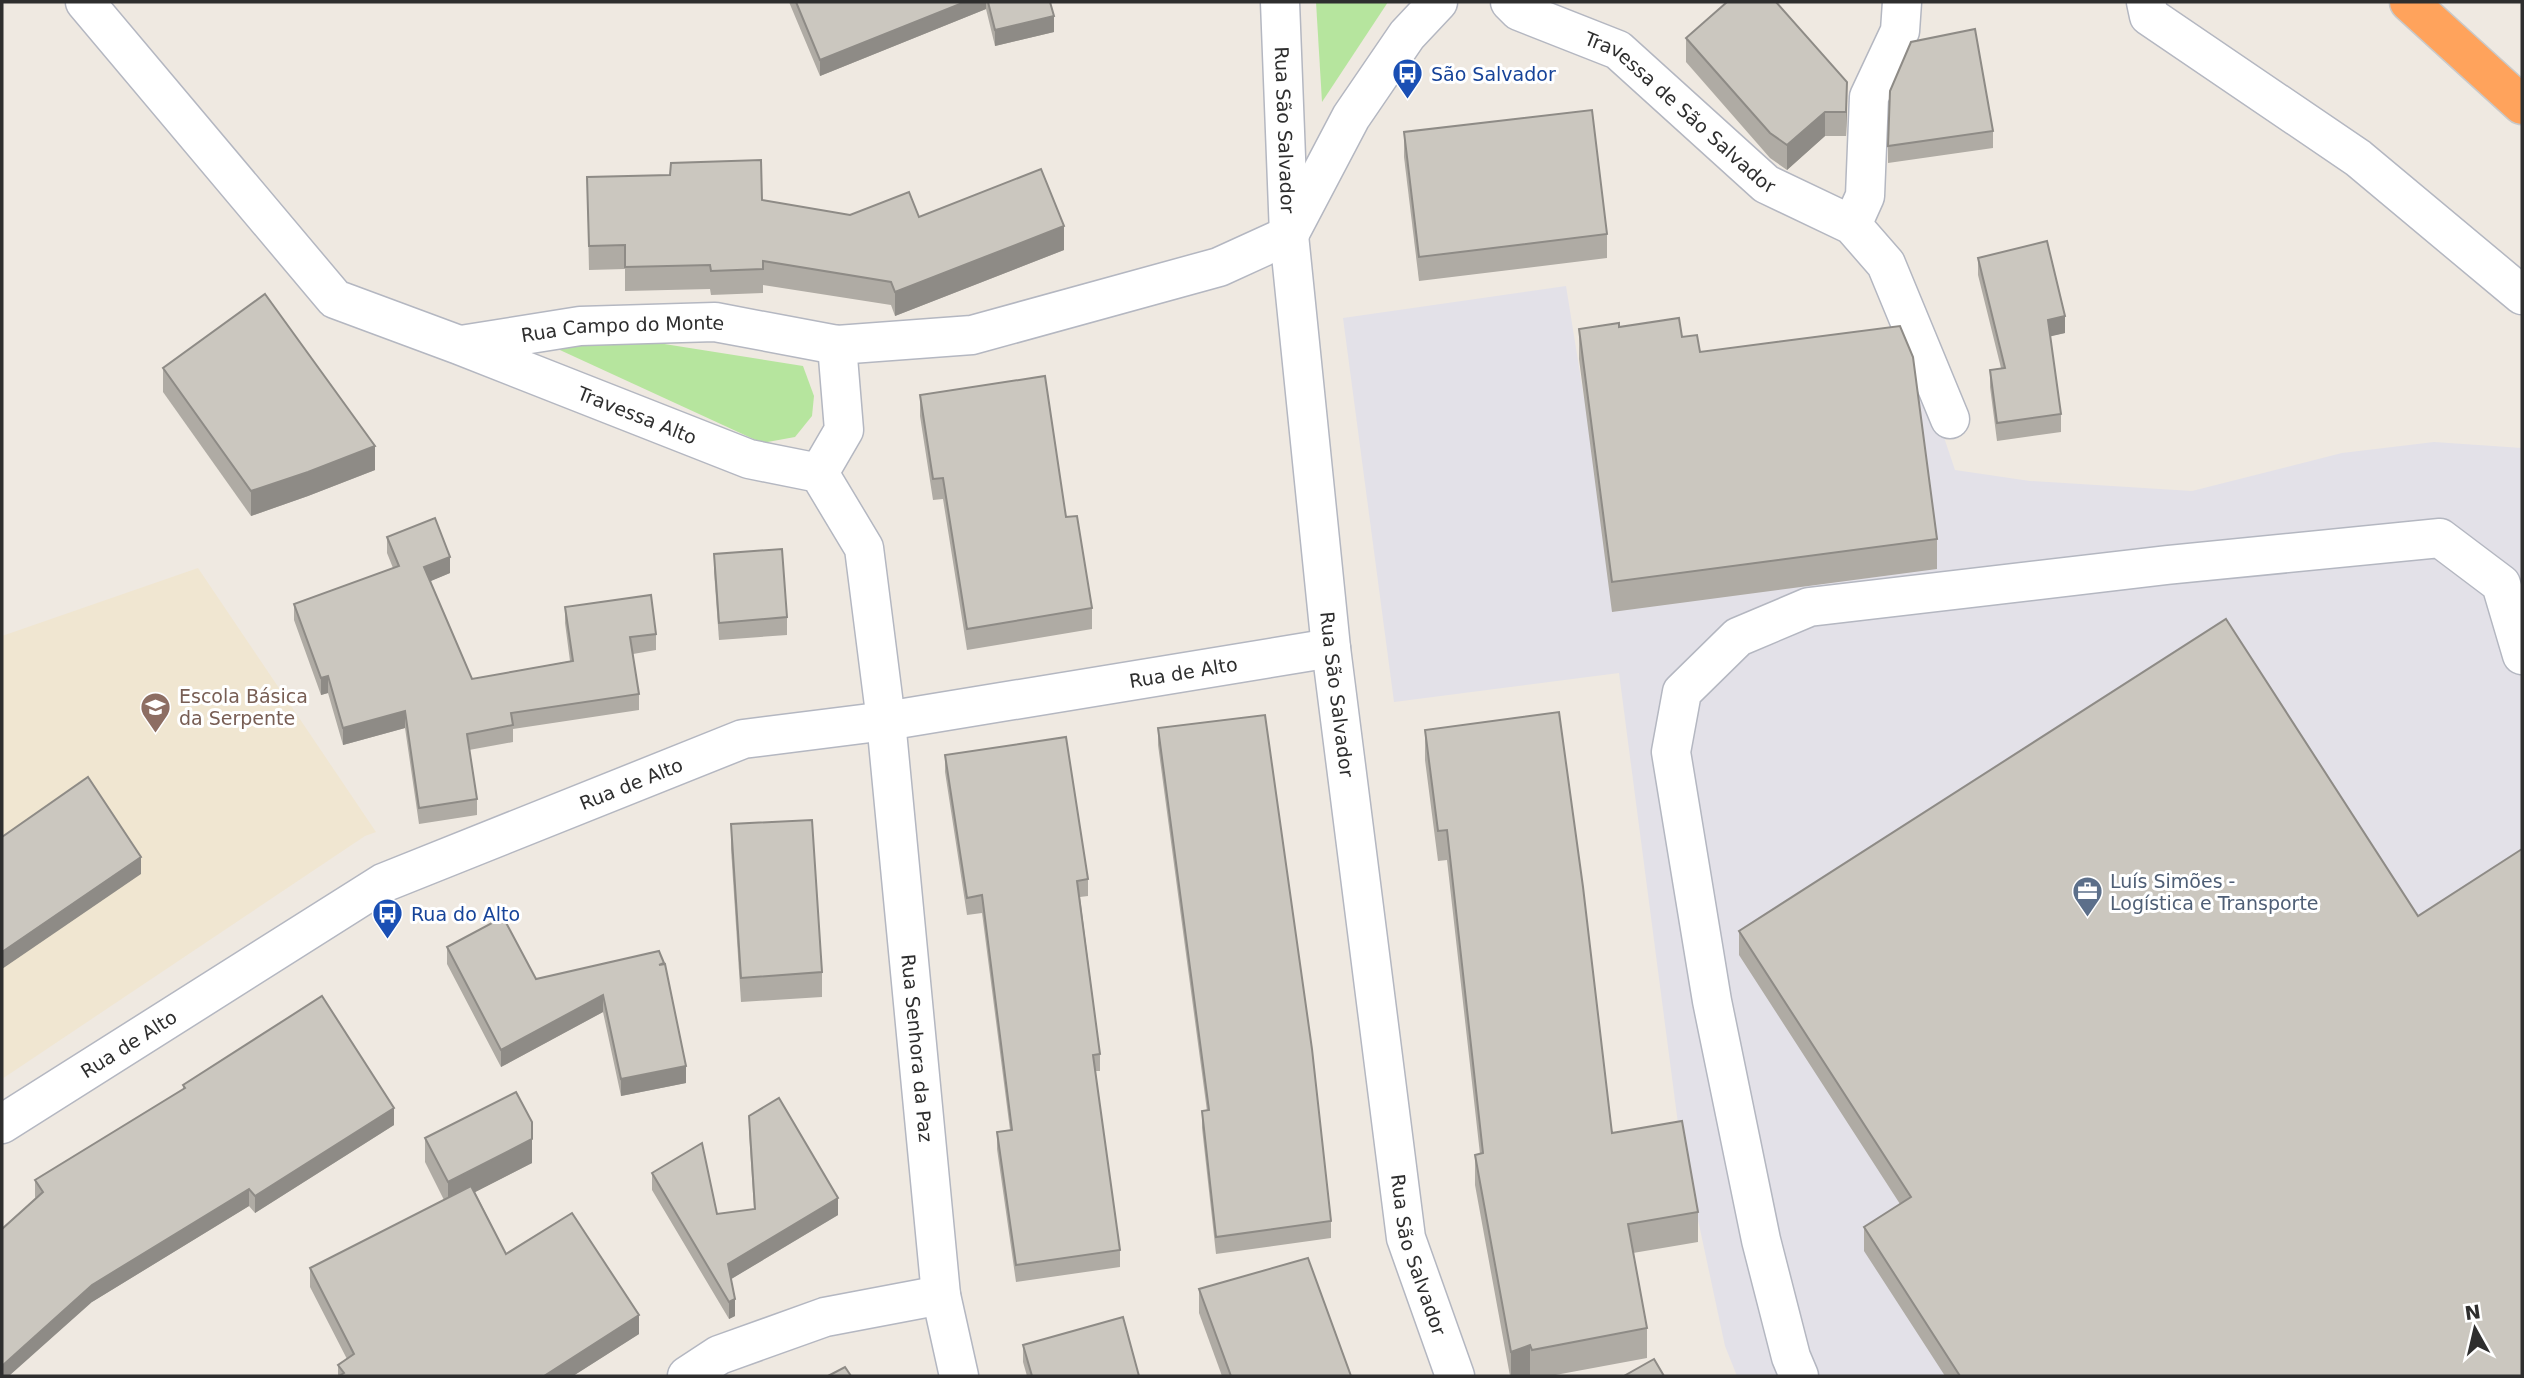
<svg xmlns="http://www.w3.org/2000/svg" width="2524" height="1378" font-family="'DejaVu Sans',sans-serif">
<style>
.industrial{fill:#e3e1e8}
.education{fill:#f0e6d1}
.green{fill:#b6e59e}
.lines{fill:none;stroke-linecap:round;stroke-linejoin:round}
.minor-casing{stroke:#b4b7c1;stroke-width:41}
.highway-casing{stroke:#c9c9c9;stroke-width:41}
.minor{stroke:#fff;stroke-width:38}
.highway{stroke:#ffa35c;stroke-width:38}
.wall{fill:#afaba4}
.shaded-wall{fill:#8e8b86}
.building{fill:#cbc7bf;stroke:#8e8b86;stroke-width:2}
.labels{text-anchor:middle;stroke-width:6;stroke-linejoin:round;paint-order:stroke}
.transit-label{font-size:19px;fill:#164399;stroke:#fff;text-anchor:start}
.street-label{font-size:19px;fill:#2e2e2e;stroke:#fff}
.education-label{font-size:19px;fill:#785e54;stroke:#fff;text-anchor:start}
.service-label{font-size:19px;fill:#4e5e75;stroke:#fff;text-anchor:start}
</style>
<rect width="100%" height="100%" fill="#efe9e1"/>
<path class="industrial" d="M 1566,286 L 1584,398 L 1916,354 L 1955,470 L 2030,481 L 2192,491 L 2342,453 L 2434,442 L 2522,448 L 2522,1376 L 1737,1376 L 1725,1346 L 1679,1131 L 1619,673 L 1394,702 L 1343,318 Z"/>
<path class="education" d="M 198,568 L 376,832 L 365,836 L 2,1079 L 2,636 Z"/>
<g class="green">
<path d="M 1316,2 L 1388,2 L 1322,102 Z"/>
<path d="M 639,340 L 803,366 L 814,396 L 812,416 L 795,437 L 762,443 L 549,345 Z"/>
</g>
<g class="lines">
<defs>
<g id="minor">
<path id="s1" d="M 85,2 L 335,299 L 459,345 L 749,459 L 819,473 L 864,548 L 886,721 L 941,1295 L 959,1376"/>
<path id="s2" d="M 1280,2 L 1289,235 L 1331,648 L 1406,1238 L 1455,1376"/>
<path id="s3" d="M 1510,2 L 1519,11 L 1618,50 L 1766,184 L 1852,225 L 1886,264 L 1950,419"/>
<path d="M 2146,2 L 2149,16 L 2358,158 L 2522,295"/>
<path d="M 1852,225 L 1865,196 L 1869,97 L 1900,31 L 1902,2"/>
<path d="M 1290,233 L 1351,117 L 1407,35 L 1438,2"/>
<path id="s4" d="M 461,345 L 580,326 L 715,322 L 837,345 L 972,335 L 1219,267 L 1289,235"/>
<path d="M 819,473 L 844,430 L 837,345"/>
<path id="s5" d="M 2,1124 L 383,883 L 743,739 L 886,721 L 1331,648"/>
<path d="M 687,1376 L 719,1355 L 825,1317 L 941,1295"/>
<path d="M 1799,1376 L 1791,1357 L 1761,1240 L 1712,1001 L 1671,752 L 1682,692 L 1738,637 L 1809,607 L 2167,565 L 2440,538 L 2501,584 L 2522,655"/>
</g>
<path id="highway" d="M 2409,2 L 2522,105"/>
</defs>
<use href="#minor" class="minor-casing"/>
<use href="#highway" class="highway-casing"/>
<use href="#minor" class="minor"/>
<use href="#highway" class="highway"/>
</g>
<g class="wall">
<path d="M 789,2 L 1050,2 L 1054,32 L 995,46 L 986,9 L 820,76 Z"/>
<path d="M 1686,38 L 1847,107 L 1846,136 L 1825,136 L 1787,170 L 1770,158 L 1686,62 Z"/>
<path d="M 1993,131 L 1993,148 L 1888,163 L 1888,146 Z"/>
<path d="M 1404,132 L 1607,234 L 1607,258 L 1419,281 L 1404,157 Z"/>
<path d="M 587,177 L 762,200 L 850,215 L 919,217 L 1064,250 L 895,316 L 891,305 L 763,285 L 763,293 L 711,295 L 710,289 L 625,291 L 625,269 L 589,270 Z"/>
<path d="M 1978,258 L 2065,333 L 2050,336 L 2061,414 L 2061,432 L 1997,441 L 1990,387 L 1990,370 L 2001,368 L 1978,275 Z"/>
<path d="M 1619,327 L 1682,337 L 1700,352 L 1937,539 L 1937,569 L 1612,612 L 1579,359 L 1579,329 Z"/>
<path d="M 163,368 L 375,470 L 308,496 L 251,516 L 163,392 Z"/>
<path d="M 920,395 L 1066,517 L 1092,608 L 1092,629 L 967,650 L 943,499 L 933,500 L 920,416 Z"/>
<path d="M 387,537 L 450,573 L 430,581 L 472,679 L 570,661 L 565,623 L 565,607 L 656,634 L 656,650 L 633,654 L 639,694 L 639,710 L 513,729 L 513,742 L 469,750 L 477,799 L 477,815 L 419,824 L 405,728 L 343,745 L 328,693 L 321,695 L 294,620 L 294,604 L 393,568 L 387,553 Z"/>
<path d="M 714,554 L 787,617 L 787,635 L 719,640 L 714,571 Z"/>
<path d="M 1158,728 L 1331,1221 L 1331,1238 L 1216,1254 L 1202,1128 L 1202,1111 L 1207,1111 L 1158,745 Z"/>
<path d="M 1425,730 L 1612,1133 L 1698,1212 L 1698,1242 L 1633,1253 L 1647,1328 L 1647,1358 L 1550,1376 L 1530,1376 L 1530,1375 L 1527,1376 L 1510,1376 L 1475,1185 L 1475,1155 L 1480,1154 L 1447,860 L 1438,861 L 1425,760 Z"/>
<path d="M 945,755 L 1088,879 L 1088,896 L 1080,897 L 1100,1054 L 1100,1071 L 1095,1071 L 1120,1250 L 1120,1267 L 1016,1282 L 997,1149 L 997,1132 L 1010,1130 L 982,913 L 967,915 L 945,772 Z"/>
<path d="M 731,824 L 822,972 L 822,997 L 741,1002 L 731,849 Z"/>
<path d="M 2418,916 L 2522,1376 L 1945,1376 L 1864,1251 L 1864,1227 L 1900,1204 L 1739,955 L 1739,931 Z"/>
<path d="M 447,947 L 536,979 L 664,964 L 686,1083 L 621,1096 L 603,1012 L 501,1067 L 447,964 Z"/>
<path d="M 183,1085 L 394,1125 L 255,1213 L 249,1206 L 92,1302 L 35,1197 L 35,1180 L 183,1090 Z"/>
<path d="M 749,1116 L 838,1215 L 731,1279 L 735,1316 L 729,1319 L 652,1190 L 652,1173 L 717,1214 L 754,1209 L 749,1133 Z"/>
<path d="M 425,1138 L 532,1163 L 475,1192 L 506,1254 L 639,1334 L 573,1376 L 338,1376 L 338,1365 L 347,1359 L 310,1287 L 310,1268 L 444,1200 L 425,1162 Z"/>
<path d="M 1199,1289 L 1351,1376 L 1222,1376 L 1199,1313 Z"/>
<path d="M 1023,1345 L 1139,1376 L 1027,1376 L 1023,1362 Z"/>
</g>
<g class="shaded-wall">
<path d="M 965,2 L 986,2 L 986,9 L 820,76 L 820,60 Z"/>
<path d="M 1054,16 L 1054,32 L 995,46 L 995,30 Z"/>
<path d="M 1847,82 L 1847,107 L 1846,136 L 1846,112 Z"/>
<path d="M 1825,112 L 1825,136 L 1787,170 L 1787,145 Z"/>
<path d="M 1064,226 L 1064,250 L 895,316 L 895,292 Z"/>
<path d="M 2065,316 L 2065,333 L 2048,337 L 2048,320 Z"/>
<path d="M 375,446 L 375,470 L 308,496 L 251,516 L 251,491 Z"/>
<path d="M 450,557 L 450,573 L 424,584 L 424,567 Z"/>
<path d="M 328,676 L 328,693 L 321,695 L 321,678 Z"/>
<path d="M 405,711 L 405,728 L 343,745 L 343,728 Z"/>
<path d="M 141,857 L 141,874 L 2,969 L 2,952 Z"/>
<path d="M 603,995 L 603,1012 L 501,1067 L 501,1050 Z"/>
<path d="M 686,1066 L 686,1083 L 621,1096 L 621,1079 Z"/>
<path d="M 394,1108 L 394,1125 L 255,1213 L 255,1196 Z"/>
<path d="M 532,1139 L 532,1163 L 448,1206 L 448,1182 Z"/>
<path d="M 249,1189 L 249,1206 L 92,1302 L 9,1376 L 2,1376 L 2,1366 L 92,1285 Z"/>
<path d="M 838,1198 L 838,1215 L 728,1281 L 728,1264 Z"/>
<path d="M 735,1299 L 735,1316 L 729,1319 L 729,1302 Z"/>
<path d="M 639,1315 L 639,1334 L 573,1376 L 544,1376 Z"/>
<path d="M 1530,1345 L 1530,1375 L 1527,1376 L 1511,1376 L 1511,1352 Z"/>
</g>
<g class="building">
<path d="M 796,2 L 965,2 L 820,60 Z"/>
<path d="M 988,2 L 1050,2 L 1054,16 L 995,30 Z"/>
<path d="M 1727,2 L 1776,2 L 1847,82 L 1846,112 L 1825,112 L 1787,145 L 1770,133 L 1686,38 Z"/>
<path d="M 1975,29 L 1993,131 L 1888,146 L 1890,91 L 1911,42 Z"/>
<path d="M 1592,110 L 1607,234 L 1419,257 L 1404,132 Z"/>
<path d="M 761,160 L 762,200 L 850,215 L 909,192 L 919,217 L 1041,169 L 1064,226 L 895,292 L 891,282 L 763,261 L 763,269 L 711,271 L 710,265 L 625,267 L 625,245 L 589,246 L 587,177 L 670,175 L 671,163 Z"/>
<path d="M 2047,241 L 2065,316 L 2048,320 L 2061,414 L 1997,423 L 1990,370 L 2005,368 L 1978,258 Z"/>
<path d="M 265,294 L 375,446 L 308,472 L 251,491 L 163,368 Z"/>
<path d="M 1679,318 L 1682,337 L 1697,335 L 1700,352 L 1900,326 L 1913,357 L 1937,539 L 1612,582 L 1579,329 L 1619,323 L 1619,327 Z"/>
<path d="M 1045,376 L 1066,517 L 1077,516 L 1092,608 L 967,629 L 943,478 L 933,479 L 920,395 Z"/>
<path d="M 435,518 L 450,557 L 424,567 L 472,679 L 573,661 L 565,607 L 651,595 L 656,634 L 630,637 L 639,694 L 511,713 L 513,725 L 467,734 L 477,799 L 419,808 L 405,711 L 343,728 L 328,676 L 321,678 L 294,604 L 399,566 L 387,537 Z"/>
<path d="M 782,549 L 787,617 L 719,623 L 714,554 Z"/>
<path d="M 2226,619 L 2418,916 L 2522,849 L 2522,1376 L 1960,1376 L 1864,1227 L 1911,1197 L 1739,931 Z"/>
<path d="M 1559,712 L 1583,887 L 1612,1133 L 1682,1121 L 1698,1212 L 1628,1224 L 1647,1328 L 1532,1350 L 1530,1345 L 1511,1352 L 1475,1155 L 1483,1153 L 1447,830 L 1438,831 L 1425,730 Z"/>
<path d="M 1265,715 L 1312,1049 L 1331,1221 L 1216,1237 L 1202,1111 L 1209,1110 L 1158,728 Z"/>
<path d="M 1066,737 L 1088,879 L 1077,881 L 1100,1054 L 1093,1055 L 1120,1250 L 1016,1265 L 997,1132 L 1012,1130 L 982,895 L 967,898 L 945,755 Z"/>
<path d="M 88,777 L 141,857 L 2,952 L 2,837 Z"/>
<path d="M 812,820 L 822,972 L 741,978 L 731,824 Z"/>
<path d="M 503,917 L 536,979 L 659,951 L 664,963 L 659,965 L 665,964 L 686,1066 L 621,1079 L 603,995 L 501,1050 L 447,947 Z"/>
<path d="M 322,996 L 394,1108 L 255,1196 L 249,1189 L 92,1285 L 2,1366 L 2,1229 L 43,1192 L 35,1180 L 185,1088 L 183,1085 Z"/>
<path d="M 516,1092 L 532,1122 L 532,1139 L 448,1182 L 425,1138 Z"/>
<path d="M 779,1098 L 838,1198 L 728,1264 L 735,1299 L 729,1302 L 652,1173 L 702,1143 L 717,1214 L 755,1209 L 749,1116 Z"/>
<path d="M 471,1186 L 506,1254 L 572,1213 L 639,1315 L 544,1376 L 339,1376 L 344,1373 L 338,1365 L 354,1354 L 310,1268 Z"/>
<path d="M 1308,1258 L 1351,1376 L 1231,1376 L 1199,1289 Z"/>
<path d="M 1123,1317 L 1139,1376 L 1032,1376 L 1023,1345 Z"/>
<path d="M 1654,1359 L 1664,1376 L 1624,1376 Z"/>
<path d="M 845,1367 L 851,1376 L 828,1376 Z"/>
</g>
<defs>
<symbol id="bus-pin" viewBox="-11 -11 22 30"><path d="M0 17L-7.5 6A9.5 9.5 0 1 1 7.5 6Z" fill="#1a4fb4" stroke="#fff"/><path d="M-5-6H5V4H4V6H2V4H-2V6H-4V4H-5ZM-3.5-4V0h7V-4ZM-3.5 1.2v1.5H-2V1.2ZM2 1.2v1.5H3.5V1.2Z" fill="#fff"/></symbol>
<symbol id="school-pin" viewBox="-11 -11 22 30"><path d="M0 17L-7.5 6A9.5 9.5 0 1 1 7.5 6Z" fill="#8d6e63" stroke="#fff"/><path d="M0-5L7-2L0 1L-7-2ZM-4 1L0 2.5L4 1V4Q0 6-4 4Z" fill="#fff"/></symbol>
<symbol id="office-pin" viewBox="-11 -11 22 30"><path d="M0 17L-7.5 6A9.5 9.5 0 1 1 7.5 6Z" fill="#5c6f8a" stroke="#fff"/><path d="M-6-3h4V-5.5h4V-3h4V5H-6ZM-1-4.5V-3h2v-1.5ZM-6 0V1H6V0Z" fill="#fff"/></symbol>
</defs>
<g fill-rule="evenodd">
<use href="#bus-pin" x="1390" y="56" width="35" height="47"/>
<use href="#school-pin" x="138" y="690" width="35" height="47"/>
<use href="#office-pin" x="2070" y="874" width="35" height="47"/>
<use href="#bus-pin" x="370" y="896" width="35" height="47"/>
</g>
<g class="labels">
<g class="transit-label">
<text x="1431" y="81">São Salvador</text>
<text x="411" y="921">Rua do Alto</text>
</g>
<g class="street-label">
<text dy="7" stroke="none"><textPath href="#s3" startOffset="206">Travessa de São Salvador</textPath></text>
<text dy="7" stroke="none"><textPath href="#s2" startOffset="128">Rua São Salvador</textPath></text>
<text dy="7" stroke="none"><textPath href="#s4" startOffset="163">Rua Campo do Monte</textPath></text>
<text dy="7" stroke="none"><textPath href="#s1" startOffset="712">Travessa Alto</textPath></text>
<text dy="7" stroke="none"><textPath href="#s5" startOffset="1284">Rua de Alto</textPath></text>
<text dy="7" stroke="none"><textPath href="#s2" startOffset="695">Rua São Salvador</textPath></text>
<text dy="7" stroke="none"><textPath href="#s5" startOffset="718">Rua de Alto</textPath></text>
<text dy="7" stroke="none"><textPath href="#s5" startOffset="150">Rua de Alto</textPath></text>
<text dy="7" stroke="none"><textPath href="#s1" startOffset="1494">Rua Senhora da Paz</textPath></text>
<text dy="7" stroke="none"><textPath href="#s2" startOffset="1262">Rua São Salvador</textPath></text>
</g>
<g class="education-label">
<text x="179" y="703">Escola Básica<tspan x="179" dy="22">da Serpente</tspan></text>
</g>
<g class="service-label">
<text x="2110" y="888">Luís Simões -<tspan x="2110" dy="22">Logística e Transporte</tspan></text>
</g>
</g>
<rect width="2524" height="1378" fill="none" stroke="#2e2e2e" stroke-width="7"/>
<g transform="translate(2475 1329) rotate(352)" stroke="#ffffff" stroke-width="5" paint-order="stroke">
<path d="M0-5L12 26L0 18L-12 26Z" fill="#2e2e2e"/>
<text y="-10" font-size="19" font-weight="bold" text-anchor="middle" fill="#2e2e2e">N</text>
</g>
</svg>
